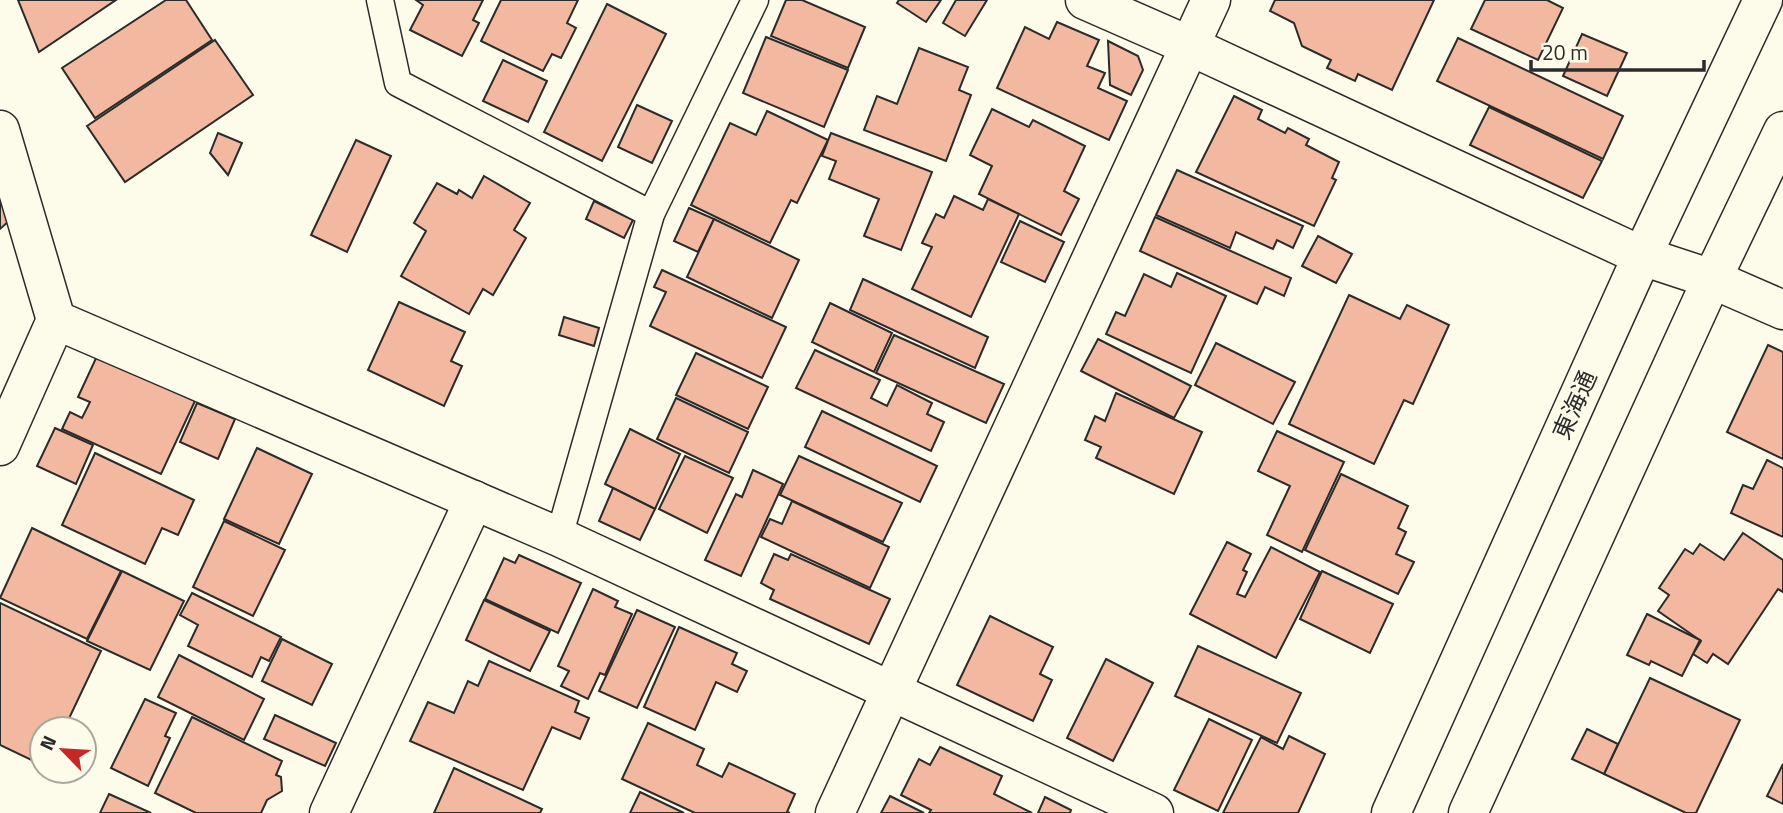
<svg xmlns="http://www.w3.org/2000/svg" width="1783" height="813" font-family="'Titillium Web','Noto Sans JP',sans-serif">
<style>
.building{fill:#f2b8a0;stroke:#2b2b2b;stroke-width:2}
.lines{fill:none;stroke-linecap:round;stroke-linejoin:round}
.service-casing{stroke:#2b2b2b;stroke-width:29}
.minor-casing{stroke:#2b2b2b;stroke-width:41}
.primary-casing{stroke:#2b2b2b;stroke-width:41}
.service{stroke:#fdfbea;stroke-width:26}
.minor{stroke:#fdfbea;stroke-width:38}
.primary{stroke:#fdfbea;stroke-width:38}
.labels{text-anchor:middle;stroke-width:5;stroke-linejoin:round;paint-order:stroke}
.street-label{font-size:24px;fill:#2b2b2b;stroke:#fdfbea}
</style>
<rect width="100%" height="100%" fill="#fdfbea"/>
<g class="building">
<path d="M 18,0 L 116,0 L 39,52 Z"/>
<path d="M 166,0 L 186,0 L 212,40 L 95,118 L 62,68 Z"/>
<path d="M 416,0 L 483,0 L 473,20 L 479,23 L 462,56 L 410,30 L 423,5 Z"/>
<path d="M 501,0 L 578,0 L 567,23 L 576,28 L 561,58 L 552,54 L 543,71 L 481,41 Z"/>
<path d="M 786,0 L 802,0 L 865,27 L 848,68 L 771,36 Z"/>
<path d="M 899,0 L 941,0 L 926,22 L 897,3 Z"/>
<path d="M 956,0 L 987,0 L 965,36 L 943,23 Z"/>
<path d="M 1275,0 L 1434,0 L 1392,90 L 1358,74 L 1355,81 L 1327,68 L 1331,60 L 1302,46 L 1294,23 L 1270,11 Z"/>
<path d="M 1485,0 L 1547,0 L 1563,8 L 1538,60 L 1471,29 Z"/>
<path d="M 607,4 L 666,34 L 602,161 L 544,132 Z"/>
<path d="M 1057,22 L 1099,40 L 1087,66 L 1105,73 L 1098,88 L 1127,101 L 1109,140 L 997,88 L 1025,27 L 1049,39 Z"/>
<path d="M 1582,34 L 1627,53 L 1607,96 L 1563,76 Z"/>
<path d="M 766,37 L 848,70 L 824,127 L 743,93 Z"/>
<path d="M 1458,38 L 1623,116 L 1603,159 L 1437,81 Z"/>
<path d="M 215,40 L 253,95 L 125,182 L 87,126 Z"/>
<path d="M 1108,41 L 1138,56 L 1143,70 L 1131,95 L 1110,85 Z"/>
<path d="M 919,48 L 968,67 L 959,90 L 971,95 L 946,161 L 864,130 L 877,96 L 897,104 Z"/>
<path d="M 503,60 L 547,81 L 528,122 L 483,101 Z"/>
<path d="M 1234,96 L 1262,110 L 1258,119 L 1285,133 L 1288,128 L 1309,139 L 1306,145 L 1339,162 L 1332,178 L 1336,180 L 1314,226 L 1196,172 Z"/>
<path d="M 637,105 L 672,121 L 652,163 L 618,147 Z"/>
<path d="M 1489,107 L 1602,161 L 1583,198 L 1470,145 Z"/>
<path d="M 992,109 L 1029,127 L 1033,120 L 1085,146 L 1064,191 L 1079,199 L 1061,235 L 979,194 L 992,166 L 970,155 Z"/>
<path d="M 767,111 L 828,140 L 797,203 L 791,200 L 770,243 L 691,205 L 730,123 L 756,135 Z"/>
<path d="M 218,133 L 242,143 L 228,175 L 210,153 Z"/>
<path d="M 831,133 L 932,172 L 901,250 L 864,236 L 879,199 L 829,179 L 836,161 L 822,156 Z"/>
<path d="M 356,140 L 391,156 L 347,252 L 311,235 Z"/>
<path d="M 1177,170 L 1303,226 L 1293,248 L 1277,240 L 1273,249 L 1236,232 L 1230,248 L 1156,215 Z"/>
<path d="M 484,176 L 530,203 L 514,230 L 526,238 L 493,295 L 483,289 L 469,314 L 401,276 L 426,231 L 414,223 L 437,183 L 457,194 L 459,190 L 472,198 Z"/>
<path d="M 0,181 L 10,220 L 0,229 Z"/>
<path d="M 954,196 L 983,210 L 988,199 L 1019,214 L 971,317 L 912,289 L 932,247 L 922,243 L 936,214 L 944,218 Z"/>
<path d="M 594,201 L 633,220 L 624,238 L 586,219 Z"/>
<path d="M 689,208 L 714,219 L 698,252 L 674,241 Z"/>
<path d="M 1155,217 L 1291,278 L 1284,296 L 1265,287 L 1257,304 L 1140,251 Z"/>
<path d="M 714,219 L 799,260 L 772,318 L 687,277 Z"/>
<path d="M 1020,221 L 1064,242 L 1045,282 L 1001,262 Z"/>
<path d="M 1318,236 L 1352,254 L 1336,283 L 1302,266 Z"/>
<path d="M 662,270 L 786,327 L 762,378 L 650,326 L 666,292 L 654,287 Z"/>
<path d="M 1177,273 L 1226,296 L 1191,373 L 1106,334 L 1116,312 L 1125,316 L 1144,274 L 1171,287 Z"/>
<path d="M 863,279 L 988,337 L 975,368 L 850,310 Z"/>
<path d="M 1349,295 L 1400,319 L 1407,305 L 1449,325 L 1413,404 L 1404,400 L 1374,464 L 1289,424 Z"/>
<path d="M 399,302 L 465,332 L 451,361 L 462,366 L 444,406 L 368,370 Z"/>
<path d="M 830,303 L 892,333 L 874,372 L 812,342 Z"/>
<path d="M 564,317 L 599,328 L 594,346 L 559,335 Z"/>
<path d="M 894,335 L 1004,384 L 986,423 L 876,373 Z"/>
<path d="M 1098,339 L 1191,386 L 1174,418 L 1081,371 Z"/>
<path d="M 1216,343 L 1295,382 L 1273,424 L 1195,385 Z"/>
<path d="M 1768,345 L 1783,352 L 1783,459 L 1727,432 Z"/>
<path d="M 815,350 L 880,380 L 871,398 L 887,406 L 897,385 L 932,403 L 927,414 L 944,422 L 931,451 L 796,388 Z"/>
<path d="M 696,353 L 768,387 L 748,429 L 676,395 Z"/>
<path d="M 97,356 L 195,401 L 161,474 L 62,429 L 70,412 L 82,418 L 90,402 L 78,397 Z"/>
<path d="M 1116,393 L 1202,432 L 1174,494 L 1096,458 L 1101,447 L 1085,440 L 1095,416 L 1105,421 Z"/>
<path d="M 676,398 L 748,432 L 729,473 L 657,439 Z"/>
<path d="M 197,403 L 235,419 L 218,459 L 180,442 Z"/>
<path d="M 822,411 L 937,466 L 920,502 L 805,447 Z"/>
<path d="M 55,428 L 93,445 L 76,484 L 37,466 Z"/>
<path d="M 630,429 L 680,454 L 655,509 L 605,484 Z"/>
<path d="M 1277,431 L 1344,462 L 1302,552 L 1267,535 L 1290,486 L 1258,471 Z"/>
<path d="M 257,448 L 312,474 L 279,544 L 224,519 Z"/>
<path d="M 95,453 L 194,500 L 178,535 L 162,528 L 145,564 L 62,525 Z"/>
<path d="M 685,456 L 733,478 L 707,533 L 659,509 Z"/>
<path d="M 799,456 L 902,503 L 883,542 L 780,495 Z"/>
<path d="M 1767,460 L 1783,468 L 1783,537 L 1731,513 L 1743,485 L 1753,489 Z"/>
<path d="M 753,470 L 783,484 L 741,576 L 705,560 L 736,494 L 742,497 Z"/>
<path d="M 1341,474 L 1408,506 L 1398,528 L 1406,532 L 1396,554 L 1414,562 L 1398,594 L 1305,550 Z"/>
<path d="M 613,488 L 655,509 L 640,540 L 599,521 Z"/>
<path d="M 792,501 L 889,547 L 870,588 L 761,537 L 770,519 L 782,524 Z"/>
<path d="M 224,521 L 285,550 L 253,616 L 193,587 Z"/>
<path d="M 32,528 L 121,571 L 87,639 L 0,598 Z"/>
<path d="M 1743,533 L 1783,560 L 1783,592 L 1778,589 L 1728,664 L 1713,654 L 1707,663 L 1693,654 L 1701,641 L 1658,611 L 1669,595 L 1659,588 L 1685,549 L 1693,554 L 1700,544 L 1724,560 Z"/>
<path d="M 1227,542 L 1251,554 L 1243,570 L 1247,572 L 1237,594 L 1245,597 L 1271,547 L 1320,572 L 1276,658 L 1190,614 Z"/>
<path d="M 774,554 L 788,560 L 791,554 L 890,599 L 869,644 L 770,599 L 774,590 L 761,583 Z"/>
<path d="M 519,555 L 581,583 L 558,633 L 485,599 L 504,558 L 515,563 Z"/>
<path d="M 122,571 L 184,601 L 150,670 L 87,641 Z"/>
<path d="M 1322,571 L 1393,604 L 1370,653 L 1300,619 Z"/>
<path d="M 593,589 L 618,601 L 615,607 L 632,614 L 605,675 L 600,673 L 588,699 L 561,686 L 569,671 L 558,666 Z"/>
<path d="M 192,593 L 281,637 L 269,661 L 261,657 L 252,677 L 188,646 L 198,625 L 180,615 Z"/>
<path d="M 484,600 L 550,631 L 530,671 L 466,640 Z"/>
<path d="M 0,603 L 101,651 L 64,729 L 42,729 L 42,765 L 0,745 Z"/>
<path d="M 637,610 L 675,627 L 637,708 L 599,691 Z"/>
<path d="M 1647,614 L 1700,640 L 1682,676 L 1651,661 L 1649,665 L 1627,655 Z"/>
<path d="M 990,616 L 1053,647 L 1040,674 L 1052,680 L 1033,721 L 957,685 Z"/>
<path d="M 679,627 L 737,653 L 732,664 L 747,671 L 737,692 L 716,682 L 695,730 L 644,707 Z"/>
<path d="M 282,639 L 332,664 L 312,705 L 262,681 Z"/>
<path d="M 1198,646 L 1301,693 L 1277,743 L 1175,696 Z"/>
<path d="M 179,655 L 264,699 L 244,740 L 158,697 Z"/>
<path d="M 1106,659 L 1153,683 L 1113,761 L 1067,738 Z"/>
<path d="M 489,661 L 579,701 L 575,712 L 589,718 L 580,739 L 552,727 L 523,790 L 410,741 L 428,702 L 454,713 L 468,681 L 478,686 Z"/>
<path d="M 1650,678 L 1740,720 L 1696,813 L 1686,813 L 1604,774 Z"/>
<path d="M 145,699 L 176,713 L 165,736 L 170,738 L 148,786 L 111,768 Z"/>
<path d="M 275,715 L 336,743 L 325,766 L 264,739 Z"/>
<path d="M 192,717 L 282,761 L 276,775 L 281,777 L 282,791 L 267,800 L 261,813 L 196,813 L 155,793 Z"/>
<path d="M 1209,719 L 1252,740 L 1218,811 L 1174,790 Z"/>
<path d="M 648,723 L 704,749 L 697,765 L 722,777 L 729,763 L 795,794 L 787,812 L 790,813 L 695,813 L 622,779 Z"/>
<path d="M 1587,729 L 1618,744 L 1604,774 L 1572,759 Z"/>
<path d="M 1289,736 L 1325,754 L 1298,813 L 1223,813 L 1261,737 L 1283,749 Z"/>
<path d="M 940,747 L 1002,776 L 994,794 L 1032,813 L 929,813 L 931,810 L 901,795 L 919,759 L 930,765 Z"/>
<path d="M 1783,764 L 1783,804 L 1767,796 Z"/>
<path d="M 454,768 L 542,809 L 540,813 L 434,813 Z"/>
<path d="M 640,792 L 684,813 L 630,813 Z"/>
<path d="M 109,794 L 151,813 L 100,813 Z"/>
<path d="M 890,796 L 924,813 L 881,813 Z"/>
<path d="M 1045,797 L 1071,810 L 1070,813 L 1038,813 Z"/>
</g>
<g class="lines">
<defs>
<g id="service">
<path d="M 380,0 L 398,83 L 651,214"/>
<path d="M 559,537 L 651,214 L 755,0"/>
</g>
<g id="minor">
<path d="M 1085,0 L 1190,46 L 1642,256 L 1712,279 L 1783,310"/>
<path d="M 0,130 L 56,320 L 559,537 L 1154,813"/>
<path d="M 0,446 L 56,320"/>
<path d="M 329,813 L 474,500"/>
<path d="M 835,813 L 1211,0"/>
</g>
<g id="primary">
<path d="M 1391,813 L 1642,256 L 1763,0"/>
<path d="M 1468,813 L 1712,279 L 1783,131"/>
</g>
</defs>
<use href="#service" class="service-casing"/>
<use href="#minor" class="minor-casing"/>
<use href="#primary" class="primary-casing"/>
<use href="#service" class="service"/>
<use href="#minor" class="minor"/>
<use href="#primary" class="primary"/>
</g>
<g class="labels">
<g class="street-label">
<text transform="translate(1575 405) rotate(-66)" y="8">東海通</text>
</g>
</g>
<g transform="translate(63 750) rotate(295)"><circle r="33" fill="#fdfbea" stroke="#a9a89e" stroke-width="2"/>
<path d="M0-5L12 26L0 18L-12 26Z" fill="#c62828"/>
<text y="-10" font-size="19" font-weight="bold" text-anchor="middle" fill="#2b2b2b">N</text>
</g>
<path d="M1531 60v10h173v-10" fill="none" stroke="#2b2b2b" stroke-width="3.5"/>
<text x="1542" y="60" font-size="21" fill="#2b2b2b" stroke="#fdfbea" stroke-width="5" paint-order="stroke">20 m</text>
</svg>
